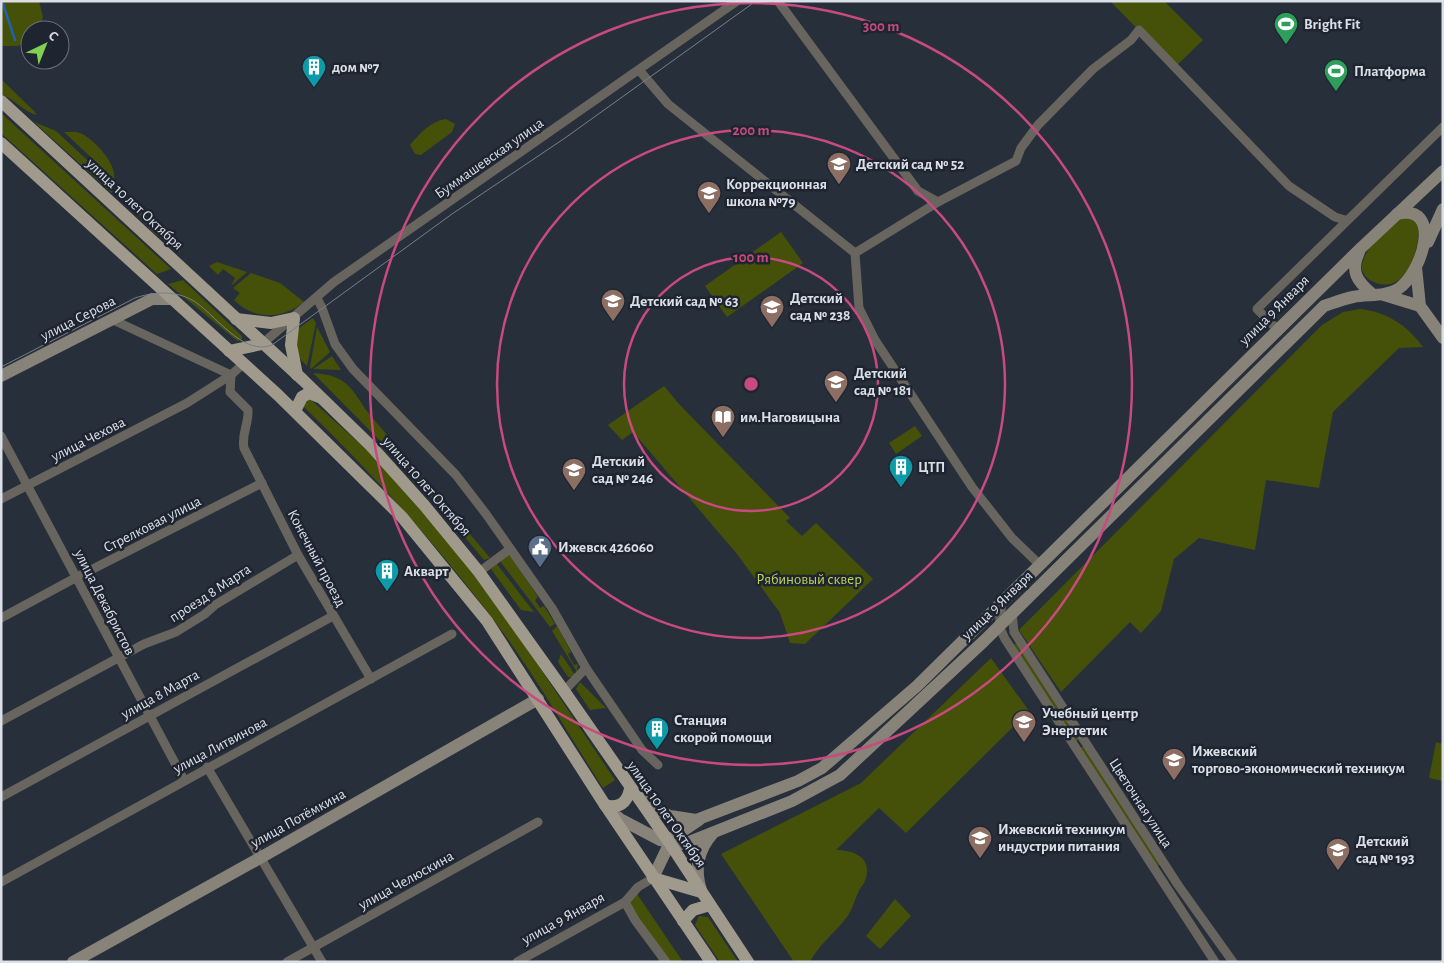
<svg xmlns="http://www.w3.org/2000/svg" width="1444" height="963" font-family="'Alegreya Sans',sans-serif">
<style>
.green{fill:#455108}
.lines{fill:none;stroke-linecap:round;stroke-linejoin:round}
.stream{stroke:#1f64a8;stroke-width:2.5}
.street{stroke:#67655e;stroke-width:9}
.secondary{stroke:#878378;stroke-width:12}
.primary{stroke:#9f9a8c;stroke-width:12}
.tram{stroke:#787f89;stroke-width:1}
.ring{fill:none;stroke:#c84a7e;stroke-width:2.5}
.labels{text-anchor:middle;stroke-width:5;stroke-linejoin:round;paint-order:stroke}
.poi-label{font-size:15px;font-weight:bold;fill:#dbe0e8;stroke:#1e2531;text-anchor:start}
.street-label{font-size:15px;fill:#dbe0e8;stroke:#1e2531}
.park-label{font-size:15px;fill:#bcd552;stroke:#1e2531}
.centre{fill:#c84a7e;stroke:#1e2531;stroke-width:2.5}
.ring-label{font-size:15px;text-anchor:middle;font-weight:bold;fill:#c84a7e;stroke:#1e2531;stroke-width:5;stroke-linejoin:round;paint-order:stroke}
</style>
<rect width="100%" height="100%" fill="#272f3b"/>
<g class="green">
<path d="M 1,1 L 39,1 L 43,17 L 39,29 L 30,30 L 30,38 L 18,46 L 1,46 Z"/>
<path d="M 1110,1 L 1164,1 L 1203,40 L 1175,67 Z"/>
<path d="M 1,79 L 34,111 L 37,115 C 24,112 14,99 1,94 Z"/>
<path d="M 1,113 L 171,269 L 157,274 L 1,133 Z"/>
<path d="M 446,119 L 455,124 L 452,132 L 421,155 L 415,154 L 410,145 C 420,133 431,121 446,119 Z"/>
<path d="M 34,122 L 56,131 L 114,185 L 112,193 Z"/>
<path d="M 64,132 C 69,132 75,131 80,133 C 94,139 117,164 114,179 Z"/>
<path d="M 121,193 L 180,246 L 180,253 L 153,232 Z"/>
<path d="M 1404,217 L 1419,222 C 1420,244 1410,290 1380,284 C 1371,282 1365,278 1362,270 C 1360,251 1388,225 1404,217 Z"/>
<path d="M 781,232 L 803,263 L 727,317 L 705,286 Z"/>
<path d="M 217,262 L 247,272 L 231,286 L 235,278 L 223,269 L 218,275 L 209,266 Z"/>
<path d="M 251,273 L 280,283 L 304,302 C 282,319 255,321 234,300 L 240,293 L 233,288 Z"/>
<path d="M 183,280 L 242,336 L 242,339 L 238,341 L 235,339 L 168,284 Z"/>
<path d="M 1360,309 C 1387,312 1407,325 1423,347 L 1399,348 L 1333,412 L 1319,488 L 1266,480 L 1255,550 L 1199,538 L 1174,559 L 1161,611 L 1141,633 L 1130,622 L 1061,692 L 1019,630 L 1322,325 L 1343,312 Z"/>
<path d="M 313,318 L 316,323 L 307,366 L 299,358 L 295,331 Z"/>
<path d="M 317,327 L 330,352 L 311,369 L 310,367 Z"/>
<path d="M 332,356 L 341,370 L 313,369 Z"/>
<path d="M 313,373 C 344,375 350,385 366,410 L 490,558 L 484,560 L 405,466 Z"/>
<path d="M 664,386 L 679,404 L 790,518 L 786,521 L 802,536 L 816,523 L 873,579 L 805,644 L 790,643 L 780,613 L 737,554 L 633,432 L 622,440 L 608,425 Z"/>
<path d="M 310,399 L 368,451 L 432,520 L 499,607 L 615,780 L 603,788 C 565,729 530,666 487,611 C 430,537 369,470 302,405 Z"/>
<path d="M 915,426 L 922,436 L 896,454 L 889,443 Z"/>
<path d="M 510,554 L 538,597 L 535,600 L 540,608 L 544,606 L 555,624 L 550,627 L 500,561 Z"/>
<path d="M 496,563 L 534,612 L 521,610 L 491,569 Z"/>
<path d="M 557,626 L 571,652 L 568,654 L 574,665 L 578,664 L 577,672 L 552,631 Z"/>
<path d="M 1018,642 L 1080,739 L 1074,743 L 1011,646 Z"/>
<path d="M 561,654 L 575,675 L 572,677 L 568,677 L 558,662 Z"/>
<path d="M 991,658 L 1029,711 L 906,833 L 879,808 L 836,850 C 855,850 875,859 864,883 C 862,887 859,889 858,893 C 854,902 852,910 847,917 C 835,933 819,944 810,962 L 794,962 L 721,854 L 861,783 Z"/>
<path d="M 580,682 L 606,708 L 590,710 L 576,689 Z"/>
<path d="M 1436,742 L 1443,744 L 1443,781 L 1429,778 Z"/>
<path d="M 1085,745 L 1162,863 L 1155,868 L 1078,749 Z"/>
<path d="M 637,894 L 683,962 L 668,962 L 630,907 L 631,902 Z"/>
<path d="M 895,899 L 911,916 L 880,949 L 866,936 Z"/>
<path d="M 699,916 L 708,917 L 738,962 L 720,962 L 695,925 Z"/>
</g>
<g class="lines">
<path class="stream" d="M 2,1 L 15,40"/>
<g class="street">
<path d="M 778,1 L 918,191 L 938,202"/>
<path d="M 639,70 L 668,104 L 855,253"/>
<path d="M 317,298 L 322,308 L 335,344 L 353,369 L 456,475 L 486,514 L 552,608 L 586,668 L 642,750 L 658,765"/>
<path d="M 111,319 L 231,375"/>
<path d="M 1278,330 L 1257,309 L 1443,127"/>
<path d="M 262,344 L 334,282 L 737,1"/>
<path d="M 231,375 L 230,392 L 248,410 C 249,424 241,434 244,448 L 298,555 L 371,679"/>
<path d="M 1,436 L 184,780"/>
<path d="M 1,499 L 187,403 L 231,375 L 243,364"/>
<path d="M 1040,565 L 1012,538 L 972,487 L 875,340 L 859,308 L 855,253 L 938,202 L 1016,161 L 1021,148 L 1038,125 L 1093,69 L 1131,40 L 1139,30 L 1289,186 L 1335,217 L 1345,220"/>
<path d="M 479,572 L 510,549"/>
<path d="M 1002,603 L 999,626 L 1005,639 L 1215,962"/>
<path d="M 1012,613 L 1014,632 L 1178,885 L 1233,962"/>
<path d="M 1,618 L 77,577 L 262,483"/>
<path d="M 564,691 L 586,668"/>
<path d="M 1,721 L 144,644 L 176,632 L 205,614 L 215,605 L 298,555"/>
<path d="M 207,767 L 322,962"/>
<path d="M 1,797 L 333,616"/>
<path d="M 1,882 L 452,634"/>
<path d="M 625,902 L 635,920 L 666,962"/>
<path d="M 287,962 L 538,822"/>
<path d="M 517,962 L 625,902 L 638,887 L 653,878"/>
</g>
<g class="secondary">
<path d="M 1428,242 L 1443,209"/>
<path d="M 1359,252 C 1350,272 1357,281 1372,294"/>
<path d="M 1416,267 L 1420,306 L 1443,338"/>
<path d="M 1384,295 L 1420,306"/>
<path d="M 1,376 L 152,299 L 172,299"/>
<path d="M 638,796 L 654,808 L 670,816 L 696,820 L 798,781 L 822,768 L 917,686 L 1361,248 L 1443,171"/>
<path d="M 610,811 L 620,819 L 660,840 L 684,844 L 792,801 L 840,775 L 984,641 L 1324,306 C 1333,303 1343,299 1353,297 C 1368,294 1385,297 1398,289 C 1422,274 1444,203 1397,214"/>
<path d="M 653,878 L 672,838 L 699,820"/>
<path d="M 701,890 C 694,869 698,850 713,833"/>
<path d="M 73,962 L 260,858 L 538,699"/>
</g>
<g class="primary">
<path d="M 1,101 L 303,380 L 371,446 L 424,505 L 479,572 L 564,691 L 669,842 L 748,962"/>
<path d="M 1,143 L 278,395 L 402,517 L 487,621 L 605,805 L 711,962"/>
<path d="M 236,319 L 271,323 L 294,318 L 291,345 L 297,375"/>
<path d="M 229,351 L 262,344"/>
<path d="M 295,411 L 302,397 L 309,393 L 319,397"/>
<path d="M 605,805 C 619,809 627,803 630,789"/>
<path d="M 653,878 L 701,892"/>
<path d="M 683,921 L 693,910 L 710,905"/>
</g>
<path class="tram" d="M 1,367 L 135,298 C 153,292 174,290 192,300 C 214,312 242,357 272,345 L 452,214 L 565,138 L 756,1"/>
</g>
<g class="ring">
<circle cx="751" cy="384" r="127"/>
<circle cx="751" cy="384" r="254"/>
<circle cx="751" cy="384" r="381"/>
</g>
<defs>
<symbol id="stadium-pin" viewBox="-11 -11 22 30"><path d="M0 17L-7.5 6A9.5 9.5 0 1 1 7.5 6Z" fill="#2e9e5b" stroke="#1e2531"/><path d="M0-5a6.5 5 0 1 0 0 10a6.5 5 0 1 0 0-10ZM-3.5-1.8h7v3.6h-7Z" fill="#fff"/></symbol>
<symbol id="building-pin" viewBox="-11 -11 22 30"><path d="M0 17L-7.5 6A9.5 9.5 0 1 1 7.5 6Z" fill="#0f9aa8" stroke="#1e2531"/><path d="M-4-6H4V6H1V3H-1V6H-4ZM-2.5-4.3h1.7v1.8h-1.7ZM.8-4.3h1.7v1.8H.8ZM-2.5-1h1.7V.8h-1.7ZM.8-1h1.7V.8H.8Z" fill="#fff"/></symbol>
<symbol id="school-pin" viewBox="-11 -11 22 30"><path d="M0 17L-7.5 6A9.5 9.5 0 1 1 7.5 6Z" fill="#8d6e63" stroke="#1e2531"/><path d="M0-5L7-2L0 1L-7-2ZM-4 1L0 2.5L4 1V4Q0 6-4 4Z" fill="#fff"/></symbol>
<symbol id="library-pin" viewBox="-11 -11 22 30"><path d="M0 17L-7.5 6A9.5 9.5 0 1 1 7.5 6Z" fill="#8d6e63" stroke="#1e2531"/><path d="M-6-4Q-3-5.5-.7-3.5V5Q-3 3-6 4ZM6-4Q3-5.5 .7-3.5V5Q3 3 6 4Z" fill="#fff"/></symbol>
<symbol id="civic-pin" viewBox="-11 -11 22 30"><path d="M0 17L-7.5 6A9.5 9.5 0 1 1 7.5 6Z" fill="#5c6f8a" stroke="#1e2531"/><path d="M-.6-6.5H3V-4.5H.6V-3L4-1V1h2V6H-6V1h2V-1L-.6-3ZM-1.2 2.5V6h2.4V2.5Z" fill="#fff"/></symbol>
<symbol id="university-pin" viewBox="-11 -11 22 30"><path d="M0 17L-7.5 6A9.5 9.5 0 1 1 7.5 6Z" fill="#8d6e63" stroke="#1e2531"/><path d="M0-5L7-2L0 1L-7-2ZM-4 1L0 2.5L4 1V4Q0 6-4 4Z" fill="#fff"/></symbol>
</defs>
<g fill-rule="evenodd">
<use href="#stadium-pin" x="1272" y="10" width="28" height="38"/>
<use href="#building-pin" x="300" y="53" width="28" height="38"/>
<use href="#stadium-pin" x="1322" y="57" width="28" height="38"/>
<use href="#school-pin" x="825" y="150" width="28" height="38"/>
<use href="#school-pin" x="695" y="179" width="28" height="38"/>
<use href="#school-pin" x="599" y="287" width="28" height="38"/>
<use href="#school-pin" x="758" y="293" width="28" height="38"/>
<use href="#school-pin" x="822" y="368" width="28" height="38"/>
<use href="#library-pin" x="709" y="403" width="28" height="38"/>
<use href="#building-pin" x="887" y="453" width="28" height="38"/>
<use href="#school-pin" x="560" y="456" width="28" height="38"/>
<use href="#civic-pin" x="526" y="533" width="28" height="38"/>
<use href="#building-pin" x="373" y="557" width="28" height="38"/>
<use href="#university-pin" x="1010" y="708" width="28" height="38"/>
<use href="#building-pin" x="643" y="715" width="28" height="38"/>
<use href="#university-pin" x="1160" y="746" width="28" height="38"/>
<use href="#university-pin" x="966" y="824" width="28" height="38"/>
<use href="#school-pin" x="1324" y="836" width="28" height="38"/>
</g>
<g class="labels">
<g class="poi-label">
<text x="1304" y="29">Bright Fit</text>
<text x="332" y="72">дом №7</text>
<text x="1354" y="76">Платформа</text>
<text x="856" y="169">Детский сад № 52</text>
<text x="726" y="189">Коррекционная<tspan x="726" dy="17">школа №79</tspan></text>
<text x="790" y="303">Детский<tspan x="790" dy="17">сад № 238</tspan></text>
<text x="630" y="306">Детский сад № 63</text>
<text x="854" y="378">Детский<tspan x="854" dy="17">сад № 181</tspan></text>
<text x="740" y="422">им.Наговицына</text>
<text x="592" y="466">Детский<tspan x="592" dy="17">сад № 246</tspan></text>
<text x="918" y="472">ЦТП</text>
<text x="558" y="552">Ижевск 426060</text>
<text x="404" y="576">Акварт</text>
<text x="1042" y="718">Учебный центр<tspan x="1042" dy="17">Энергетик</tspan></text>
<text x="674" y="725">Станция<tspan x="674" dy="17">скорой помощи</tspan></text>
<text x="1192" y="756">Ижевский<tspan x="1192" dy="17">торгово-экономический техникум</tspan></text>
<text x="998" y="834">Ижевский техникум<tspan x="998" dy="17">индустрии питания</tspan></text>
<text x="1356" y="846">Детский<tspan x="1356" dy="17">сад № 193</tspan></text>
</g>
<g class="street-label">
<text transform="translate(489 158) rotate(-35)" y="5">Буммашевская улица</text>
<text transform="translate(135 204) rotate(43)" y="5">улица 10 лет Октября</text>
<text transform="translate(1274 310) rotate(-45)" y="5">улица 9 Января</text>
<text transform="translate(78 318) rotate(-27)" y="5">улица Серова</text>
<text transform="translate(88 439) rotate(-27)" y="5">улица Чехова</text>
<text transform="translate(427 486) rotate(49)" y="5">улица 10 лет Октября</text>
<text transform="translate(152 524) rotate(-27)" y="5">Стрелковая улица</text>
<text transform="translate(317 558) rotate(62)" y="5">Конечный проезд</text>
<text transform="translate(210 593) rotate(-33)" y="5">проезд 8 Марта</text>
<text transform="translate(105 602) rotate(63)" y="5">улица Декабристов</text>
<text transform="translate(997 605) rotate(-44)" y="5">улица 9 Января</text>
<text transform="translate(160 694) rotate(-29)" y="5">улица 8 Марта</text>
<text transform="translate(220 745) rotate(-28)" y="5">улица Литвинова</text>
<text transform="translate(1141 803) rotate(57)" y="5">Цветочная улица</text>
<text transform="translate(667 814) rotate(55)" y="5">улица 10 лет Октября</text>
<text transform="translate(298 818) rotate(-29)" y="5">улица Потёмкина</text>
<text transform="translate(406 880) rotate(-29)" y="5">улица Челюскина</text>
<text transform="translate(563 918) rotate(-29)" y="5">улица 9 Января</text>
</g>
<g class="park-label">
<text x="809" y="584">Рябиновый сквер</text>
</g>
</g>
<circle cx="751" cy="384" r="8" class="centre"/>
<g class="ring-label">
<text x="881" y="31">300 m</text>
<text x="751" y="135">200 m</text>
<text x="751" y="262">100 m</text>
</g>
<rect width="1444" height="963" fill="none" stroke="#dbe0e8" stroke-width="5"/>
<g transform="translate(45 45) rotate(43)"><circle r="24" fill="#1e2531" stroke="#6a707a"/>
<path d="M0-4L9 19L0 12L-9 19Z" fill="#80d051"/>
<text y="-8" font-size="14" font-weight="bold" text-anchor="middle" fill="#dbe0e8">С</text>
</g>
</svg>
